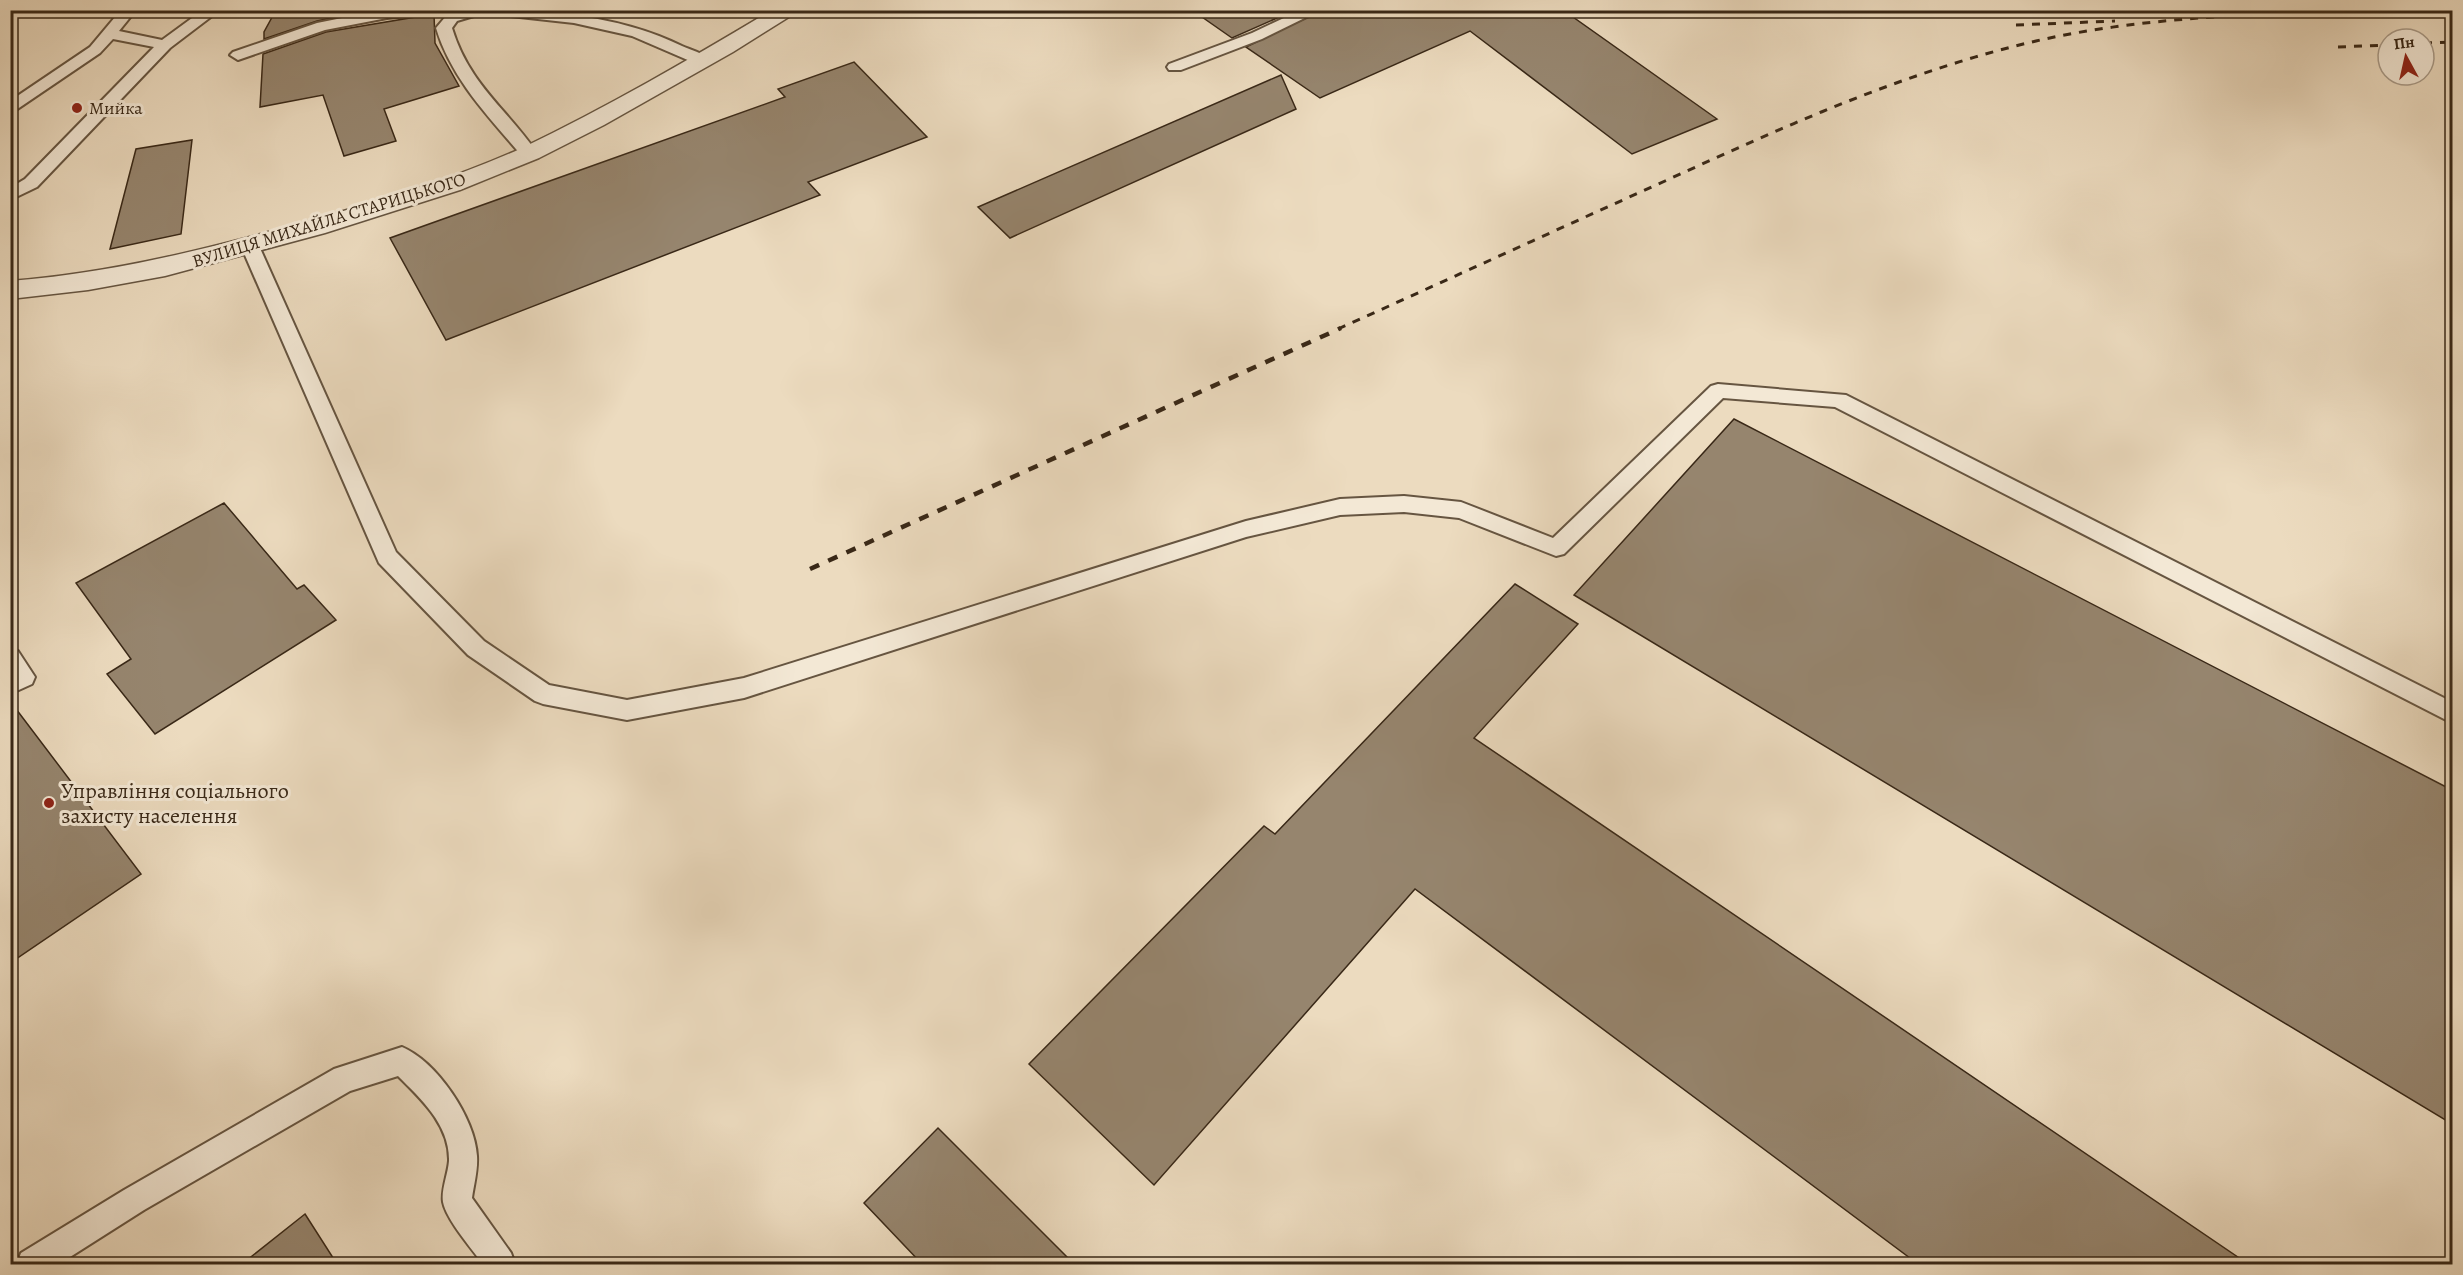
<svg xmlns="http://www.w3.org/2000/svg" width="2463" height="1275" font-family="Alegreya,serif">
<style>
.building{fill:#96856e;stroke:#392817;stroke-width:1.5}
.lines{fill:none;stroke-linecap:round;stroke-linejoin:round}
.service-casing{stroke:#665541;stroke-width:4}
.minor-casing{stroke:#665541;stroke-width:3}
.service{fill:#f3e8d5;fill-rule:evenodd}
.minor{fill:#f3e8d5;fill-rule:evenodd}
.rail-far1{stroke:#392817;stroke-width:3;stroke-dasharray:8 8;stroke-linecap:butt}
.rail{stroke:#392817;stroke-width:4.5;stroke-dasharray:10 10;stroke-linecap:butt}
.poi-dot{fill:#8f2418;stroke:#f3e8d5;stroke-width:2}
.labels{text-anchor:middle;stroke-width:6;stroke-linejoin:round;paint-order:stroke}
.far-poi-label{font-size:18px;fill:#392817;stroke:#f3e8d5;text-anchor:start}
.far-street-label{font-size:18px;fill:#392817;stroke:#f3e8d5}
.poi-label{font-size:22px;fill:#392817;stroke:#f3e8d5;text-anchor:start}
</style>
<rect width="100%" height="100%" fill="#ecdbbf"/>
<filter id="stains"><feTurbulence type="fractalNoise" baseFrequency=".00333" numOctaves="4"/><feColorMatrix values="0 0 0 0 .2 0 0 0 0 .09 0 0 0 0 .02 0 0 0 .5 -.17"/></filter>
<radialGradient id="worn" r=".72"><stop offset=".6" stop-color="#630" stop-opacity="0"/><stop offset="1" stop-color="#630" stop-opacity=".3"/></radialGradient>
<g class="building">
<path d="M 276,10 L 368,10 L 317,21 L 264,39 L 264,32 Z"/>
<path d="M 1192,10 L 1295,10 L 1232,38 Z"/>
<path d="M 1323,10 L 1563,10 L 1717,119 L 1632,154 L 1470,31 L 1320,98 L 1246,47 Z"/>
<path d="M 434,14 L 435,43 L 459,86 L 384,109 L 396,141 L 344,156 L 323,95 L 260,107 L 263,54 L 326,32 Z"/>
<path d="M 854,62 L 927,137 L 808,182 L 820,195 L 446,340 L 390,238 L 785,97 L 778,89 Z"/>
<path d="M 1281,75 L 1296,109 L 1010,238 L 978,207 Z"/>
<path d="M 192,140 L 181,234 L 110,249 L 136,149 Z"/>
<path d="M 1734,419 L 2452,790 L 2452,1124 L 1574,595 Z"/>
<path d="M 224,503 L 297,589 L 304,585 L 336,620 L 155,734 L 107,674 L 131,659 L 76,583 Z"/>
<path d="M 1515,584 L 1578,624 L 1474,738 L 2248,1264 L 1918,1264 L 1415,889 L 1154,1185 L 1029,1064 L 1264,826 L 1275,834 Z"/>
<path d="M 10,701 L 141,874 L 10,963 Z"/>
<path d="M 938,1128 L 1074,1264 L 922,1264 L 864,1203 Z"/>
<path d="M 305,1214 L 337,1264 L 242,1264 Z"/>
</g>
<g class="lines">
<defs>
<g id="service">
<path d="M 121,10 L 136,10 L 119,31 L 162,40 L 203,10 L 220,10 L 170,48 L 37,187 L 10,200 L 10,188 L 25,179 L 154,47 L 113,39 L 100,53 L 10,114 L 10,101 L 90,47 Z"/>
<path d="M 382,10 L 436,10 L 429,14 L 387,18 L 325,30 L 238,60 L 230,55 L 233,52 L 317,23 Z"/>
<path d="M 461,10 C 537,10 612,12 682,46 C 691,50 704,53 710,61 L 707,64 L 697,64 L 632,36 L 574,23 L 484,13 L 457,21 L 452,28 C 469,84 506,108 537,153 L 529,158 L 523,157 C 489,117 452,80 436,28 L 447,15 Z"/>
<path d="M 1301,10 L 1321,10 L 1262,39 L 1181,70 L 1169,70 L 1167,67 L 1169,64 L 1252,33 Z"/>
<path d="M 250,240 L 259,246 L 396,552 L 484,641 L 549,685 L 627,700 L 744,678 L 1246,521 L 1340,499 L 1404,496 L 1461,502 L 1553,538 L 1711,386 L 1718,384 L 1846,395 L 2452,702 L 2452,723 L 1835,407 L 1723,398 L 1564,554 L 1556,556 L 1459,518 L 1404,512 L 1340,515 L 1246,537 L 744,698 L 627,720 L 543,704 L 535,701 L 468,655 L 379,563 L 241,246 Z"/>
<path d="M 10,649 L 18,651 L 35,677 L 32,684 L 10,694 Z"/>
<path d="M 402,1047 C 437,1062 475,1118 477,1156 C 478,1170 474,1184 472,1198 L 511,1253 L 515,1264 L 483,1264 C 472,1249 446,1219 443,1202 C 441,1190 448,1174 449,1161 C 450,1125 421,1099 398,1076 L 350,1091 L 144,1210 L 59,1264 L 17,1264 L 21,1253 L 124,1190 L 334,1069 Z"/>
</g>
<path id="minor" d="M 772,10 L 800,10 L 733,52 L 604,125 L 539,158 L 460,190 L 325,233 L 165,276 L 88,290 L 10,299 L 10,281 C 115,273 215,247 316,219 C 386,199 456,178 522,148 C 608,107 690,59 772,10 Z"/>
</defs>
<use href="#service" class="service-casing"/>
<use href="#minor" class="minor-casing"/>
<use href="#service" class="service"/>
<use href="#minor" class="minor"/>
<g class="rail-far1">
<path d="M 2016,25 L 2115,21"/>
<path d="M 2424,43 L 2452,42"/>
<path d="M 2338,47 L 2388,45"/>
<path d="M 1338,329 C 1447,280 1556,230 1665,181 C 1785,126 1907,71 2036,41 C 2137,18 2242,15 2345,10"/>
</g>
<path class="rail" d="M 810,569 L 1341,328"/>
</g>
<g class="poi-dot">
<circle cx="77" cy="108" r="6"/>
<circle cx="49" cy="803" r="6"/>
</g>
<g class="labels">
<g class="far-poi-label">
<text x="89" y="114">Мийка</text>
</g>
<g class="far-street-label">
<text transform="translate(329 220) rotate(-17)" y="6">ВУЛИЦЯ МИХАЙЛА СТАРИЦЬКОГО</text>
</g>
<g class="poi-label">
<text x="61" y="798">Управління соціального<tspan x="61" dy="25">захисту населення</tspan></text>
</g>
</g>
<rect width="2463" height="1275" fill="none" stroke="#ecdbbf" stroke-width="36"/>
<rect x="12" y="12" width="2439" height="1251" fill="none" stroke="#392817" stroke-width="3"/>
<rect x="18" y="18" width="2427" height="1239" fill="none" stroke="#392817" stroke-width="1.5"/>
<g transform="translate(2406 57) rotate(352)"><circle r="28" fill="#f3e8d5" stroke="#a99b89" stroke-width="1.5"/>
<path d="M0-4.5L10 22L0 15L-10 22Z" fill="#8f2418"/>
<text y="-9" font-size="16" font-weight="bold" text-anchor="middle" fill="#392817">Пн</text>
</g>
<rect width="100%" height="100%" filter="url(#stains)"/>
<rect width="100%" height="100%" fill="url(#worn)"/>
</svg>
